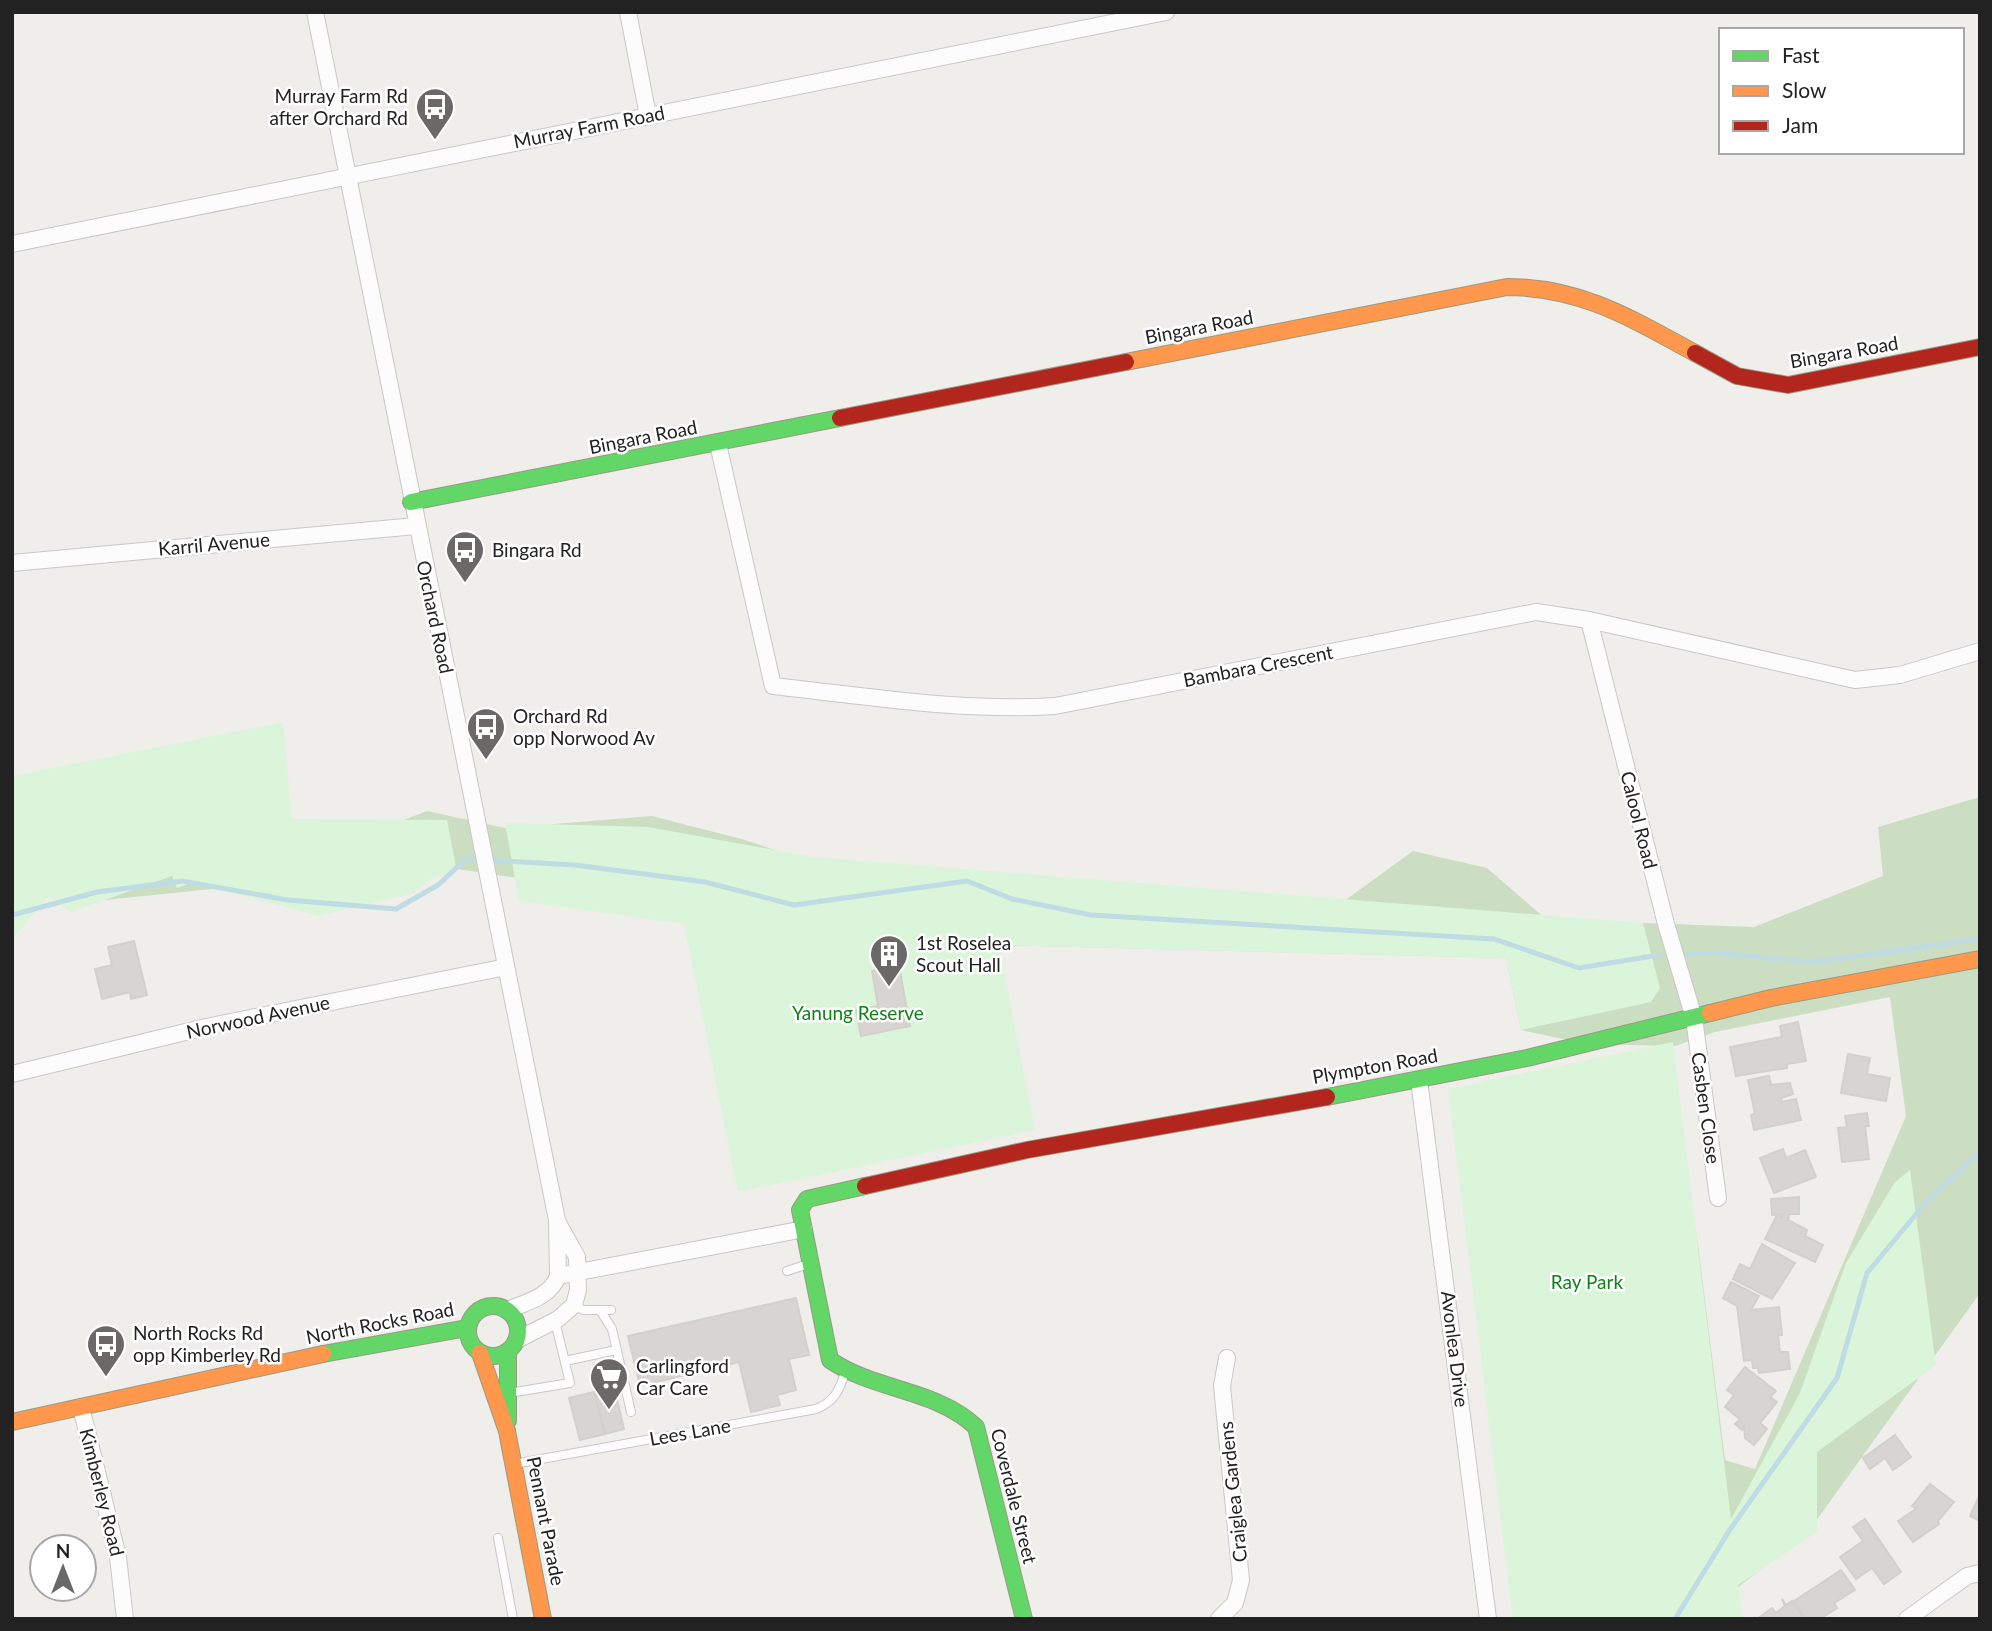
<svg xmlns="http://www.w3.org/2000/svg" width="1992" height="1631" font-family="Lato,sans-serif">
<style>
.forest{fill:#cbdec1}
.park{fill:#daf5da}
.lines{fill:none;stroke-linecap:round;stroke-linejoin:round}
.stream{stroke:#bfdbe3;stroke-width:5}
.building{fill:#d7d4d2;stroke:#d3d0cc;stroke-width:2}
.lane-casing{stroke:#c9c8c7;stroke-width:10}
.street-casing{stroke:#c9c8c7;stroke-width:18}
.fast-casing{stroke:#999a82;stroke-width:18}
.slow-casing{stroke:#999a82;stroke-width:18}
.jam-casing{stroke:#999a82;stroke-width:18}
.lane{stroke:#fdfcfc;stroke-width:8}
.street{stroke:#fdfcfc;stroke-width:16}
.fast{stroke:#63d668;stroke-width:16}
.slow{stroke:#ff974d;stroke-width:16}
.jam{stroke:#b3261e;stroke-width:16}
.labels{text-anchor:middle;stroke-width:5;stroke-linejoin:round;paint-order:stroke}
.poi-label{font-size:19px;fill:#222;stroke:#fff;text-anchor:start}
.street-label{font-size:19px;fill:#222;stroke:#fff}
.park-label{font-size:19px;fill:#0c8416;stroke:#fff}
</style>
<rect width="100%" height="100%" fill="#f0eeeb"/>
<path class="forest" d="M 1980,797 L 1980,1293 L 1808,1532 L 1713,1607 L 1669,1070 L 1698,1244 L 1725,1460 L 1755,1469 L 1906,1116 L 1890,997 L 1715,1032 L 1675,1046 L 1587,1044 L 1521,1030 L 1506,958 L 999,945 L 711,907 L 437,866 L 66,904 L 206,802 L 302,859 L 427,811 L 505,828 L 652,816 L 745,840 L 862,879 L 1311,925 L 1413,851 L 1487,868 L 1555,927 L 1643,923 L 1754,927 L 1883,876 L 1878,827 Z"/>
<g class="park">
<path d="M 283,722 L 292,819 L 447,820 L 457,872 L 432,878 L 414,893 L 318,916 L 193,882 L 177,888 L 172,876 L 71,912 L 49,897 L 12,939 L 12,776 Z"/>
<path d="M 505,823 L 648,827 L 813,857 L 1643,923 L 1660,988 L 1651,1002 L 1521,1030 L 1506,958 L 999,945 L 1035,1130 L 738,1192 L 684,924 L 519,901 Z"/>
<path d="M 1673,1042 L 1731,1519 L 1800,1393 L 1846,1263 L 1895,1182 L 1910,1170 L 1936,1365 L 1817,1452 L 1817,1532 L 1738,1585 L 1743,1619 L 1513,1619 L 1448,1089 Z"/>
</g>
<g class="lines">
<g class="stream">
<path d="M 12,915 L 97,892 L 182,881 L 288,900 L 396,909 L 438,885 L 466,859 L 575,865 L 705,882 L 794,905 L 967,881 L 1012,899 L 1091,915 L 1494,939 L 1579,968 L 1659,955"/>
<path d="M 1687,954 L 1715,953 L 1814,962 L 1980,939"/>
<path d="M 1675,1619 L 1729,1531 L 1837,1378 L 1867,1273 L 1928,1200 L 1980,1152"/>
</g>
</g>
<g class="building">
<path d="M 134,941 L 147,995 L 131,999 L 130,992 L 102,999 L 95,969 L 112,965 L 108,947 Z"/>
<path d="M 899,966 L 910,1026 L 861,1036 L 856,1010 L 878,1006 L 872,971 Z"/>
<path d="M 1798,1022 L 1806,1061 L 1787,1064 L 1787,1068 L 1736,1076 L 1730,1047 L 1782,1037 L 1780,1026 Z"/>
<path d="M 1848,1054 L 1870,1058 L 1867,1074 L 1890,1078 L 1886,1101 L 1841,1093 Z"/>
<path d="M 1769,1076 L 1771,1085 L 1790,1083 L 1793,1094 L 1781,1098 L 1782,1102 L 1796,1099 L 1801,1120 L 1754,1130 L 1751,1115 L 1755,1114 L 1748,1080 Z"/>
<path d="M 1867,1113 L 1869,1126 L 1865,1126 L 1869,1159 L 1842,1162 L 1838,1128 L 1847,1127 L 1845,1116 Z"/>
<path d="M 1783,1149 L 1786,1158 L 1805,1150 L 1816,1177 L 1774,1193 L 1760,1158 Z"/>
<path d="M 1799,1197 L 1799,1214 L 1789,1214 L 1788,1220 L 1807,1230 L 1805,1236 L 1823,1245 L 1815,1262 L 1765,1239 L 1777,1215 L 1781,1217 L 1782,1214 L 1772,1215 L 1771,1199 Z"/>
<path d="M 1762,1244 L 1795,1263 L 1772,1299 L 1733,1279 L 1740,1264 L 1750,1269 Z"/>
<path d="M 1731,1282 L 1759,1296 L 1751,1310 L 1779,1307 L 1782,1335 L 1778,1335 L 1780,1352 L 1788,1352 L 1790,1369 L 1759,1373 L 1758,1368 L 1753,1368 L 1752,1360 L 1744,1361 L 1737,1306 L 1723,1298 Z"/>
<path d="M 796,1298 L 809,1355 L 789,1359 L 796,1390 L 777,1395 L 780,1405 L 751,1412 L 739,1362 L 640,1386 L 628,1336 Z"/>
<path d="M 1745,1367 L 1776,1391 L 1770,1397 L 1777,1402 L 1760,1423 L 1767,1429 L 1754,1445 L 1745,1438 L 1744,1427 L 1742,1430 L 1735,1424 L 1740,1419 L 1725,1407 L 1734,1395 L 1727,1390 Z"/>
<path d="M 614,1387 L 624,1429 L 605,1434 L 594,1392 Z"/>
<path d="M 594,1392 L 605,1434 L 580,1440 L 569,1398 Z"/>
<path d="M 1895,1435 L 1911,1457 L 1893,1470 L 1885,1458 L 1870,1469 L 1863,1458 Z"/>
<path d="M 1930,1484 L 1954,1502 L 1938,1521 L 1939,1524 L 1913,1542 L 1898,1521 L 1916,1509 L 1912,1506 Z"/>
<path d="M 1980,1494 L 1980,1521 L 1970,1516 Z"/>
<path d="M 1865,1519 L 1901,1572 L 1884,1584 L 1872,1568 L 1856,1579 L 1840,1557 L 1863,1541 L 1853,1527 Z"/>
<path d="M 1841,1570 L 1855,1590 L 1834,1603 L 1837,1608 L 1820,1619 L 1806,1619 L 1794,1601 Z"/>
<path d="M 1782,1599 L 1786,1605 L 1792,1601 L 1804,1619 L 1757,1619 L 1772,1608 L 1776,1613 L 1785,1606 Z"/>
</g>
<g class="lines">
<defs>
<g id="lane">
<path d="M 787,1271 L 808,1264"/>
<path d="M 574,1305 L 583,1310 L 611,1310"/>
<path d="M 600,1310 L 612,1329 L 631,1412"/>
<path d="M 565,1361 L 616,1350"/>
<path d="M 509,1393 L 570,1383 L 555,1321"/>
<path d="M 514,1464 L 816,1409 C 834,1402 840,1390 845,1372"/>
<path d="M 498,1538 L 513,1619"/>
</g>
<g id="street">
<path d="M 315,12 L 557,1220 L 558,1276 C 550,1297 527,1302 508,1310"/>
<path d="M 628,12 L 648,116"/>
<path d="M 12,244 L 1166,12"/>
<path d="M 718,444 L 773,686 C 866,696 961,712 1055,706 L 1536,612 L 1589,620 L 1855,680 L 1900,675 L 1980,651"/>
<path d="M 12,563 L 416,526"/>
<path d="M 1589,620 L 1666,924 L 1694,1018 L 1718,1198"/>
<path d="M 12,1074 L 206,1027 L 506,967"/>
<path d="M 1419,1080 L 1488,1619"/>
<path d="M 558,1276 L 804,1229"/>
<path d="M 517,1340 L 558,1319 L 574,1305 L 578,1290 L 577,1257 L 558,1223"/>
<path d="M 81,1407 L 118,1557 L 125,1619"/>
<path d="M 1219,1619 L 1235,1603 L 1241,1580 L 1222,1386 L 1227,1358"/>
<path d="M 1907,1619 L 1967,1576 L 1980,1573"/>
</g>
<g id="fast">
<path d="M 411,502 L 840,418"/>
<path d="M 1327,1097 L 1527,1058 L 1710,1013"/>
<path d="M 865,1186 L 807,1199 L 800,1210 L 830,1360 C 875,1391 936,1389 976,1427 L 1024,1619"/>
<circle cx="493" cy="1331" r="25"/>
<path d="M 508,1351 L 508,1421"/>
<path d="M 323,1354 L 467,1328"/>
</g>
<g id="slow">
<path d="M 1126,362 L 1507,287 C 1581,287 1632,319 1695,353"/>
<path d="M 1710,1013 L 1771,998 L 1980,959"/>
<path d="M 480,1353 L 507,1431 L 543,1619"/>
<path d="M 12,1422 L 323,1354"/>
</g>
<g id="jam">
<path d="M 1695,353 L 1737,376 L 1788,385 L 1980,347"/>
<path d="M 840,418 L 1126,362"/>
<path d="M 865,1186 L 1027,1150 L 1327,1097"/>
</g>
</defs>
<use href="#lane" class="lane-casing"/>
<use href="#street" class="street-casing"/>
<use href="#fast" class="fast-casing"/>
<use href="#slow" class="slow-casing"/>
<use href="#jam" class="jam-casing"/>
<use href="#lane" class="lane"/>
<use href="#street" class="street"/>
<use href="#fast" class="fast"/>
<use href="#slow" class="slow"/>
<use href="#jam" class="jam"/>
</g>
<defs>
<symbol id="bus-pin" viewBox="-11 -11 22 30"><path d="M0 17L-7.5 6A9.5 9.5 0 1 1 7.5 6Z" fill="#6a6968" stroke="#fff"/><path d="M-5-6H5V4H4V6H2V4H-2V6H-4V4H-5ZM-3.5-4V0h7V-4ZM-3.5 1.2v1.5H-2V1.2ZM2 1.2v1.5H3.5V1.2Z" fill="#fff"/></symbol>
<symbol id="building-pin" viewBox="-11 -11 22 30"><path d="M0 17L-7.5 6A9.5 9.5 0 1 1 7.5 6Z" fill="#6a6968" stroke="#fff"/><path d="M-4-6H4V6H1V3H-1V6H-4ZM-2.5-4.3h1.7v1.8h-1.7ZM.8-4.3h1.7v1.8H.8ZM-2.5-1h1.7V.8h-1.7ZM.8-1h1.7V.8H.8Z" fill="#fff"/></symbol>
<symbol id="supermarket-pin" viewBox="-11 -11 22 30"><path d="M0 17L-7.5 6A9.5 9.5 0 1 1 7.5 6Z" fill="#6a6968" stroke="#fff"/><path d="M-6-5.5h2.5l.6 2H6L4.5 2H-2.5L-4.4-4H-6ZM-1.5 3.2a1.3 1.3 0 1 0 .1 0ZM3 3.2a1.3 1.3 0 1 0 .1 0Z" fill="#fff"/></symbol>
</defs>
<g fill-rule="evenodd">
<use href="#bus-pin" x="413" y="85" width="44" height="60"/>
<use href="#bus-pin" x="443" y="528" width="44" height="60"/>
<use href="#bus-pin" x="464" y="705" width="44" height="60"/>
<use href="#building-pin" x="867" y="932" width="44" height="60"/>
<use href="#bus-pin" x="84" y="1322" width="44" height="60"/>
<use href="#supermarket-pin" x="587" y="1355" width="44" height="60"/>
</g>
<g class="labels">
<g class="poi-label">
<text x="408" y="103" text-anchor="end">Murray Farm Rd<tspan x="408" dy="22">after Orchard Rd</tspan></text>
<text x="492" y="557">Bingara Rd</text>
<text x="513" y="723">Orchard Rd<tspan x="513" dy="22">opp Norwood Av</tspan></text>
<text x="916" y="950">1st Roselea<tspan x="916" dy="22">Scout Hall</tspan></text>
<text x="133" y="1340">North Rocks Rd<tspan x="133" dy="22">opp Kimberley Rd</tspan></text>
<text x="636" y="1373">Carlingford<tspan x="636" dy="22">Car Care</tspan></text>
</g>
<g class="street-label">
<text transform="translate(589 127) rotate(-11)" y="7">Murray Farm Road</text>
<text transform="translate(1199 327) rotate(-11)" y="7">Bingara Road</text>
<text transform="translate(1844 352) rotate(-10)" y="7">Bingara Road</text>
<text transform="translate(643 437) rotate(-11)" y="7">Bingara Road</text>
<text transform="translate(214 544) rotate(-5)" y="7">Karril Avenue</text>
<text transform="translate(435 617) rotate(78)" y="7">Orchard Road</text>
<text transform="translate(1258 666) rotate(-11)" y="7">Bambara Crescent</text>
<text transform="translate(1639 820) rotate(76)" y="7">Calool Road</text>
<text transform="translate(258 1017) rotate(-12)" y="7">Norwood Avenue</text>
<text transform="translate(1375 1066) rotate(-10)" y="7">Plympton Road</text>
<text transform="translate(1706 1108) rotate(82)" y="7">Casben Close</text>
<text transform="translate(380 1323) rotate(-11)" y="7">North Rocks Road</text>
<text transform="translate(1455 1349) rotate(83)" y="7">Avonlea Drive</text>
<text transform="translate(690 1432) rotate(-10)" y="7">Lees Lane</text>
<text transform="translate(102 1492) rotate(76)" y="7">Kimberley Road</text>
<text transform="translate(1233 1492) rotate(-96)" y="7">Craiglea Gardens</text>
<text transform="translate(1014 1496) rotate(76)" y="7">Coverdale Street</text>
<text transform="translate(546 1521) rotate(79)" y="7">Pennant Parade</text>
</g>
<g class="park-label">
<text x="858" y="1020">Yanung Reserve</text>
<text x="1587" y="1289">Ray Park</text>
</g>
</g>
<rect width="1992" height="1631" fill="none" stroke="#222222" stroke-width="28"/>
<rect x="1719" y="28" width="245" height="126" fill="#ffffff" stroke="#a7a7a7" stroke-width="2"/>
<rect x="1733" y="51" width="35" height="10" fill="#63d668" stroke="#a7a7a7" stroke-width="2"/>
<text x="1782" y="63" font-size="21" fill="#222222">Fast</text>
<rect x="1733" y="86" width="35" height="10" fill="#ff974d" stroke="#a7a7a7" stroke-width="2"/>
<text x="1782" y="98" font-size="21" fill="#222222">Slow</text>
<rect x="1733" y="121" width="35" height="10" fill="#b3261e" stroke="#a7a7a7" stroke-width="2"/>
<text x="1782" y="133" font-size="21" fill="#222222">Jam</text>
<g transform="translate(63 1568)"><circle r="33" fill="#ffffff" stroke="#a7a7a7" stroke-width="2"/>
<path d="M0-5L12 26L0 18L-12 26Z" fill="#6a6968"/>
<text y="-10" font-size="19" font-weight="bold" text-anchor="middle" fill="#222222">N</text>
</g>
</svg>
